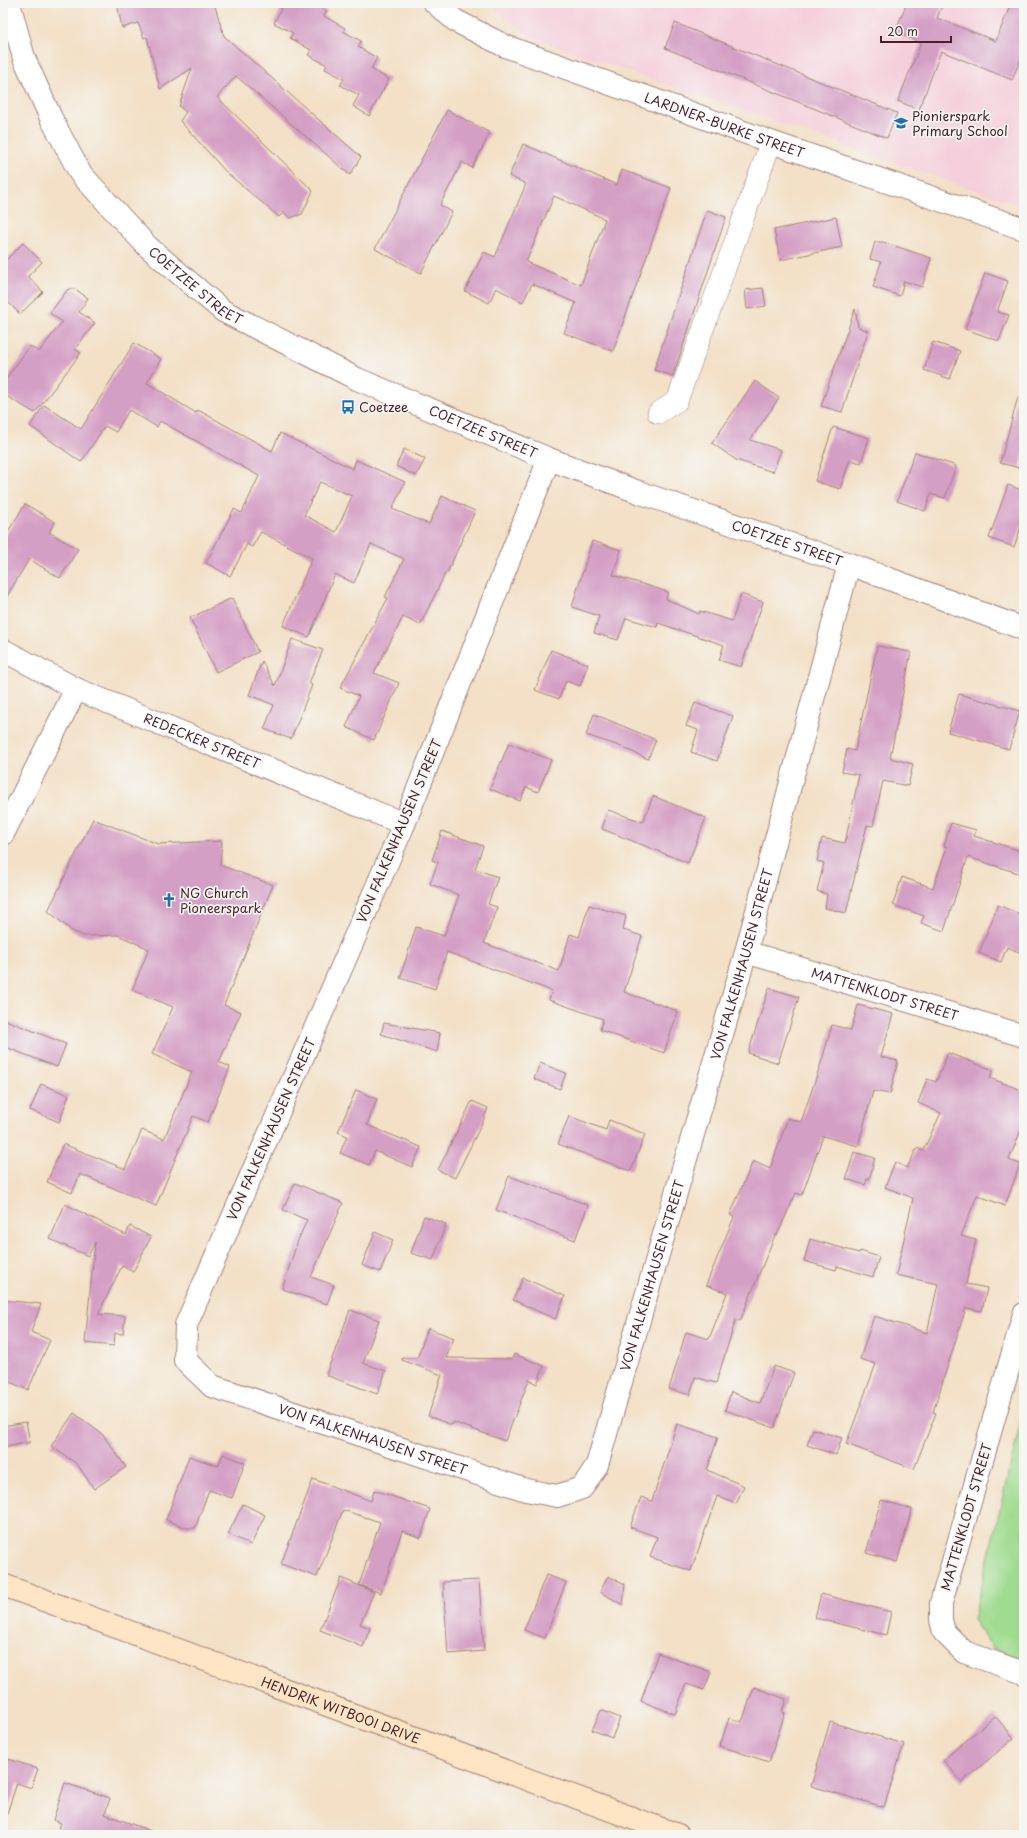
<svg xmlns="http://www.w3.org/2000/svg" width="1027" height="1838" font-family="'Playpen Sans',sans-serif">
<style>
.built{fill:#f5cfdb}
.green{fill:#9fdc8f;stroke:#747e5d}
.building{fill:#d49fc5;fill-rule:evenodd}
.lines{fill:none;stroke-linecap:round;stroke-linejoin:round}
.pedestrian-casing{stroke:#9e8078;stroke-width:22}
.minor-casing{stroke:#9e8078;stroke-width:24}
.tertiary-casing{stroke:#9e8078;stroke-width:24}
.secondary-casing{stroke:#9e8078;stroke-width:24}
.pedestrian{stroke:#fff;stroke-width:21}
.minor{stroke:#fff;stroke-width:22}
.tertiary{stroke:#fff;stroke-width:22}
.secondary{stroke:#fde5c5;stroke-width:22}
.labels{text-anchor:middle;stroke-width:3.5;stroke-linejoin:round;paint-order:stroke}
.poi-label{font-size:13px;fill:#4a1f2b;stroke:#f6f6f2;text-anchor:start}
.street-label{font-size:13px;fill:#4a1f2b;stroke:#f6f6f2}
</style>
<rect width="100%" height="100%" fill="#f6f6f2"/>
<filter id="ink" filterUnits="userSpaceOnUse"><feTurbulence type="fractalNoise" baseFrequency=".025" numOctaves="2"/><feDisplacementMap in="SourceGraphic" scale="8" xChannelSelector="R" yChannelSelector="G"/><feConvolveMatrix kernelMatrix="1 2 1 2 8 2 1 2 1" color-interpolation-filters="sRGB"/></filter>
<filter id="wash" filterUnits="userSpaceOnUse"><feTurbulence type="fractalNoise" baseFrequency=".012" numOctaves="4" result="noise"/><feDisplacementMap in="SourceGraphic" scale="16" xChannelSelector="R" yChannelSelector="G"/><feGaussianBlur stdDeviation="0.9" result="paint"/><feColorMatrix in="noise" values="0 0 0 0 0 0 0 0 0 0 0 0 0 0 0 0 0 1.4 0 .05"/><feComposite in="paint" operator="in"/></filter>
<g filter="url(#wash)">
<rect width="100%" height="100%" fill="#f3e0c6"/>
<path class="built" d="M 487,3 L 1024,3 L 1024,207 L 534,39 Z"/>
<path class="green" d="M 1024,1409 L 1024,1659 L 993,1648 L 973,1620 Z"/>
<g id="blocks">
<g class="building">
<path d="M 117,3 L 214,3 L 224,36 L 361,157 L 350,175 L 236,76 L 217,97 L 313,191 L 302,214 L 290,218 L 284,212 L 279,217 L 227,173 L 180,121 L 186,112 L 179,106 L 192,68 L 160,89 L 147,37 L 144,38 L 138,23 L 122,28 Z"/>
<path d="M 284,3 L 312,3 L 327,11 L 324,16 L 345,28 L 343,31 L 361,41 L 358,47 L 377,58 L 371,69 L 389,79 L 369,116 L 353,106 L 359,95 L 340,85 L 344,79 L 325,69 L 327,65 L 308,55 L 311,50 L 290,38 L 293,33 L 274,23 Z"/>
<path d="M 907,3 L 943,3 L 937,18 L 996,41 L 1011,3 L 1024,3 L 1024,51 L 1012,80 L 941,51 L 919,110 L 898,101 L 921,43 L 895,32 Z"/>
<path d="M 675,23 L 897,113 L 887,138 L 665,48 Z"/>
<path d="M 447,110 L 490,133 L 472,168 L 462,162 L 440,205 L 452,212 L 421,273 L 375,249 Z"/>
<path d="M 523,144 L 617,185 L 622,170 L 671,188 L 613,351 L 564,333 L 576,303 L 532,284 L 523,302 L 496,288 L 489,303 L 465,291 L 484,252 L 495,257 L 526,184 L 509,176 ZM 554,196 L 605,219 L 581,285 L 526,262 Z"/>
<path d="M 707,210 L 726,217 L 673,376 L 654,370 Z"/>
<path d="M 836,217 L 842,247 L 780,260 L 774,230 Z"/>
<path d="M 875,242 L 883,242 L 931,258 L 922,287 L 904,281 L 900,296 L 873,287 L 881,262 L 870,259 Z"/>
<path d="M 23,243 L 42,262 L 28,276 L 43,292 L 20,314 L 3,297 L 3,263 Z"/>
<path d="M 985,273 L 1008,281 L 997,312 L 1009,315 L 999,341 L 965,329 Z"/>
<path d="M 763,288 L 766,306 L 747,309 L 745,290 Z"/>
<path d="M 68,289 L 75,289 L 88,298 L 79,312 L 95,323 L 75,349 L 81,353 L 35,413 L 3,394 L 3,383 L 30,346 L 39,352 L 62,322 L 50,313 Z"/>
<path d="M 855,309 L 858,327 L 868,331 L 842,412 L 821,406 Z"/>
<path d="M 933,342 L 960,351 L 950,379 L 924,370 Z"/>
<path d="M 134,343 L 161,359 L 147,383 L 196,413 L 198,410 L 272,451 L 280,433 L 353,469 L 356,460 L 405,482 L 392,509 L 429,524 L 442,496 L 475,511 L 447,573 L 446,572 L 420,625 L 403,617 L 374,673 L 399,683 L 374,740 L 346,727 L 359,696 L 340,688 L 388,598 L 385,597 L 404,559 L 371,544 L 354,583 L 335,574 L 309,637 L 283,626 L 312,558 L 261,532 L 252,547 L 247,544 L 230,576 L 206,563 L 234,509 L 242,513 L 259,476 L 160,421 L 157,427 L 129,410 L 116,432 L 105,426 L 81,462 L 30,426 L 44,405 L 81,429 ZM 320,482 L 352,496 L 336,532 L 304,515 Z"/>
<path d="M 755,381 L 779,398 L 750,440 L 781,450 L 773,472 L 736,460 L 712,443 Z"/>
<path d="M 1018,397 L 1024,398 L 1024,453 L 1020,468 L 1000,463 Z"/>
<path d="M 833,427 L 869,438 L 861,463 L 850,460 L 840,489 L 815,481 Z"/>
<path d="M 404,449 L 425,459 L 416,476 L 396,466 Z"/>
<path d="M 915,452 L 956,466 L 945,498 L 931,494 L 925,511 L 897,501 Z"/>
<path d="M 1008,485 L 1024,491 L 1024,519 L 1014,547 L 989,538 Z"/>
<path d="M 25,504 L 55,522 L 49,532 L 78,549 L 60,578 L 29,559 L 3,603 L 3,540 Z"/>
<path d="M 592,541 L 621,550 L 613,575 L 668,592 L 666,599 L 699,614 L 700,611 L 732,621 L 741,594 L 763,602 L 741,667 L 719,660 L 724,645 L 658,623 L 657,627 L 626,618 L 618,640 L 594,633 L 599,616 L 572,607 Z"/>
<path d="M 232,598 L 258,652 L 216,672 L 190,618 Z"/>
<path d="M 292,639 L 323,650 L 309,683 L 312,685 L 291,739 L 264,729 L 274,705 L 249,695 L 262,661 L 275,686 Z"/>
<path d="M 877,646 L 911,652 L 890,758 L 913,764 L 908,786 L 883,781 L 873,826 L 867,825 L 846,913 L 825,908 L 827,894 L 817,891 L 824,863 L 817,861 L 822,838 L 845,843 L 859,775 L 842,772 L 847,749 L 855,751 Z"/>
<path d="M 551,650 L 588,664 L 580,686 L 566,681 L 559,699 L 535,690 Z"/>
<path d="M 959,694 L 1020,711 L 1009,749 L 948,732 Z"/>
<path d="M 695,703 L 733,716 L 717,761 L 691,752 L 698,730 L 686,726 Z"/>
<path d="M 594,714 L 656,740 L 648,759 L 617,745 L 586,735 Z"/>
<path d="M 509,743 L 551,760 L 538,792 L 526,787 L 520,801 L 490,789 Z"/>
<path d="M 653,796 L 706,818 L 688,863 L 602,829 L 608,810 L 643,822 Z"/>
<path d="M 93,819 L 158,844 L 222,841 L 220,865 L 273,885 L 224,1005 L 241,1012 L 219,1062 L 230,1067 L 208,1122 L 193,1116 L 156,1206 L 80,1174 L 72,1193 L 47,1182 L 63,1144 L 125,1169 L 142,1130 L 164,1139 L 192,1072 L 152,1054 L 173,1007 L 132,990 L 149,949 L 118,935 L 84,936 L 72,931 L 48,911 Z"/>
<path d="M 951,823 L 976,830 L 974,836 L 1024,852 L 1024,875 L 968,857 L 944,931 L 921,923 L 924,916 L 893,905 L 902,877 L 933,888 L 947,847 L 944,846 Z"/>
<path d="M 442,831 L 483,846 L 475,869 L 498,877 L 488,904 L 497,907 L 484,943 L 559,971 L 570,934 L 579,937 L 589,905 L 626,916 L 623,930 L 642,936 L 624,992 L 678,1011 L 664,1053 L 600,1030 L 603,1019 L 549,1000 L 552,991 L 447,952 L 435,989 L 400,978 L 416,927 L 444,936 L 459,895 L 430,884 L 438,862 L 432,860 Z"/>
<path d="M 998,905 L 1024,916 L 1024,954 L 1007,947 L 1001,962 L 979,953 Z"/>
<path d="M 769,988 L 799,997 L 778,1063 L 748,1053 Z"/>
<path d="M 858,1005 L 893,1014 L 881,1057 L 898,1061 L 890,1094 L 873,1091 L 858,1146 L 823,1136 L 802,1195 L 796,1193 L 777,1235 L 775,1235 L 740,1321 L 736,1319 L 716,1383 L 695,1377 L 690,1395 L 669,1389 L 686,1332 L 709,1339 L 727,1293 L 706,1285 L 734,1217 L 730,1215 L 753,1161 L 770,1169 L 788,1118 L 801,1122 L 822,1060 L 832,1025 L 851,1030 Z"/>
<path d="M 3,1019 L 66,1044 L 57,1067 L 3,1046 Z"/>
<path d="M 384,1023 L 440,1033 L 437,1052 L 381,1034 Z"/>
<path d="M 948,1053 L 993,1070 L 990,1078 L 1024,1091 L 1024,1122 L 1009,1160 L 1020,1164 L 1005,1206 L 977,1195 L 961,1236 L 976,1240 L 966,1284 L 987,1288 L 982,1311 L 966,1308 L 933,1412 L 936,1413 L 914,1469 L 846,1444 L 876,1364 L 860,1359 L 874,1316 L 927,1333 L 938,1284 L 896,1275 L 913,1198 L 885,1187 L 895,1162 L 907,1168 L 917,1148 L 923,1151 L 941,1113 L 918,1103 L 927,1079 L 936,1082 Z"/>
<path d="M 540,1063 L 566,1073 L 560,1089 L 534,1079 Z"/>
<path d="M 41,1084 L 69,1095 L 59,1122 L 30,1110 Z"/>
<path d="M 356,1090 L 377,1099 L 367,1125 L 421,1147 L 412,1167 L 375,1151 L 369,1165 L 340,1153 L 347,1136 L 338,1132 Z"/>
<path d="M 472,1101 L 488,1108 L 483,1121 L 455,1178 L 438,1170 Z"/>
<path d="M 569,1116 L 606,1130 L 609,1120 L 645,1134 L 631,1171 L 558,1144 Z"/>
<path d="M 854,1152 L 875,1158 L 869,1180 L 867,1179 L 865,1185 L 846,1179 Z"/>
<path d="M 509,1176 L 588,1205 L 575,1240 L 496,1210 Z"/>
<path d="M 295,1183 L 343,1203 L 311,1277 L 334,1285 L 327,1304 L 282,1289 L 298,1240 L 307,1220 L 283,1210 Z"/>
<path d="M 65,1204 L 126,1235 L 130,1226 L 151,1237 L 133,1272 L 122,1266 L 98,1314 L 125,1316 L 123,1334 L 115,1333 L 114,1346 L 85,1343 L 95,1242 L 88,1256 L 50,1239 Z"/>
<path d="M 424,1216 L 446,1224 L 433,1260 L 411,1253 Z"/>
<path d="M 375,1232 L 393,1240 L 380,1272 L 362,1265 Z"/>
<path d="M 810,1239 L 859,1253 L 860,1251 L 879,1257 L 873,1277 L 837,1266 L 836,1270 L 804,1261 Z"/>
<path d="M 523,1278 L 565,1296 L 555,1319 L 513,1300 Z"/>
<path d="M 3,1300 L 41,1304 L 31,1332 L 50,1340 L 28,1390 L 3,1379 Z"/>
<path d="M 350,1310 L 379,1320 L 363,1363 L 386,1371 L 377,1394 L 326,1375 Z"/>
<path d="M 428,1328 L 454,1338 L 446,1358 L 512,1359 L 514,1354 L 544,1366 L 537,1384 L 529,1380 L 505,1441 L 453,1422 L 452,1425 L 428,1416 L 442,1375 L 402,1360 L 402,1358 L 417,1358 Z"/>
<path d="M 774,1366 L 794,1373 L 774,1428 L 725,1410 L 731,1392 L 760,1403 Z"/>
<path d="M 74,1413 L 103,1435 L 126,1467 L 94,1489 L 77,1464 L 51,1446 Z"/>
<path d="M 26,1422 L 30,1442 L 3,1448 L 3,1426 Z"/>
<path d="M 677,1424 L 718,1437 L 707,1470 L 744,1486 L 736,1504 L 717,1496 L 691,1571 L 650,1557 L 657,1537 L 630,1527 L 641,1497 L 652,1501 Z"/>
<path d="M 813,1429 L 842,1438 L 836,1455 L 807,1445 Z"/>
<path d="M 223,1454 L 245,1463 L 232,1498 L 209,1490 L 195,1528 L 187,1528 L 166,1520 L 189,1456 L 218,1466 Z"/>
<path d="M 313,1479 L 371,1501 L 374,1490 L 430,1509 L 421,1538 L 402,1531 L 381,1593 L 359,1585 L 380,1522 L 343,1510 L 317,1577 L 281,1564 Z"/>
<path d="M 881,1500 L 912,1509 L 897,1562 L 866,1553 Z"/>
<path d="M 243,1504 L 265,1515 L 251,1545 L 228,1534 Z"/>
<path d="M 546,1575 L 566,1582 L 545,1638 L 524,1630 Z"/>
<path d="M 608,1576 L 625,1584 L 623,1605 L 600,1592 Z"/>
<path d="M 341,1578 L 374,1592 L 360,1624 L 370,1628 L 363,1647 L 320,1630 Z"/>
<path d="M 479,1580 L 484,1651 L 448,1654 L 443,1582 Z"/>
<path d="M 821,1594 L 891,1612 L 886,1635 L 815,1618 Z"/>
<path d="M 658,1653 L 711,1672 L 704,1690 L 686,1684 L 675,1714 L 641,1701 Z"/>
<path d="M 754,1687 L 786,1699 L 782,1712 L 785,1713 L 769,1762 L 720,1746 L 729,1718 L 742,1722 Z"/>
<path d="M 601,1710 L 620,1718 L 612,1738 L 592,1730 Z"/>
<path d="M 995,1716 L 1014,1738 L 962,1782 L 943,1760 Z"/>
<path d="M 830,1722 L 904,1744 L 884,1807 L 811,1786 Z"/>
<path d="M 3,1757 L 38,1769 L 31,1788 L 17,1783 L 6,1816 L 3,1815 Z"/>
<path d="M 65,1783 L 110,1798 L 105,1814 L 156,1833 L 156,1835 L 57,1835 L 61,1823 L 53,1820 Z"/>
</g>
</g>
</g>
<g filter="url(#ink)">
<use href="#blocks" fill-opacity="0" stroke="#9e8078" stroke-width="1"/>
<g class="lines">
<defs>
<path id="pedestrian" d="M 658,413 L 677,401 L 771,142"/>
<g id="minor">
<path id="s1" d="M 435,3 L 456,21 L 505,46 L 771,142 L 1024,229"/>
<path id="s2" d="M 549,459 L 404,824 L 186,1325 L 185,1360 L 212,1386 L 526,1490 L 557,1496 L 582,1488 L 597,1465 L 746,952 L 849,564"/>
<path id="s3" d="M 3,650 L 76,689 L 404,824"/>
<path d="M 3,834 L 76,689"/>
<path id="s4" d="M 746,952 L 1024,1036"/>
<path d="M 1024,1314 L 941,1603 L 941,1620 L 944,1632 L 964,1652 L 1024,1673"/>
</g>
<g id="tertiary">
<path id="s5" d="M 9,3 L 24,58 L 51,118 L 80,173 L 147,246 L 223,311 L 357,379 L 549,459 L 641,493 L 849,564 L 1024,629"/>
</g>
<g id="secondary">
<path id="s6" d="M 3,1585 L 678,1835"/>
</g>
</defs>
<use href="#pedestrian" class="pedestrian-casing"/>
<use href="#minor" class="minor-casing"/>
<use href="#tertiary" class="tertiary-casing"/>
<use href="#secondary" class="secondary-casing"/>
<use href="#pedestrian" class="pedestrian"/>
<use href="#minor" class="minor"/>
<use href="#tertiary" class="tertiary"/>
<use href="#secondary" class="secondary"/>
</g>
</g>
<defs>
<symbol id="school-bare" viewBox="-9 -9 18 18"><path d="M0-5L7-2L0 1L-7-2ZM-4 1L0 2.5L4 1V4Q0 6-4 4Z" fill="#1f6fb2" stroke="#f6f6f2" stroke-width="2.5" paint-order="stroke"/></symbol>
<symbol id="bus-bare" viewBox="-9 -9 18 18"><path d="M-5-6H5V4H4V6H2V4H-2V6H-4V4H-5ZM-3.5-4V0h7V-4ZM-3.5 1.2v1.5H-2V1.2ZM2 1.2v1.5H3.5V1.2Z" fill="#1f6fb2" stroke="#f6f6f2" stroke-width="2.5" paint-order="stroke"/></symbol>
<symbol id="church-bare" viewBox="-9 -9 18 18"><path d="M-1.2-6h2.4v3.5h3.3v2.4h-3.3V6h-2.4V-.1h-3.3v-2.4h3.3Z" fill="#1f6fb2" stroke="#f6f6f2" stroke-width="2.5" paint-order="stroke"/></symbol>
</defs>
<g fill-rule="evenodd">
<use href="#school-bare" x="891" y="113" width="20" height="20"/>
<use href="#bus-bare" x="338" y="397" width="20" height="20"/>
<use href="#church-bare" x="159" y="890" width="20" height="20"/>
</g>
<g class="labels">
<g class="poi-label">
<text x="912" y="121">Pionierspark<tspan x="912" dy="15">Primary School</tspan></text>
<text x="359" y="412">Coetzee</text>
<text x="180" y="898">NG Church<tspan x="180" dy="15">Pioneerspark</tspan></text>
</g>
<g class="street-label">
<text dy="5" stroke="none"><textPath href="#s1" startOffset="316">LARDNER-BURKE STREET</textPath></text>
<text dy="5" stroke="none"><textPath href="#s5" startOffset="347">COETZEE STREET</textPath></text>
<text dy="5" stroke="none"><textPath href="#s5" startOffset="671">COETZEE STREET</textPath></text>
<text dy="5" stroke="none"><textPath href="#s5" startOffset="995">COETZEE STREET</textPath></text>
<text dy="5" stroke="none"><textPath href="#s3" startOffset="219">REDECKER STREET</textPath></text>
<text transform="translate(399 831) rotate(-67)" y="5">VON FALKENHAUSEN STREET</text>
<text dy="5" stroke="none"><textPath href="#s2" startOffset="1949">VON FALKENHAUSEN STREET</textPath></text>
<text dy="5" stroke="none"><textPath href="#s4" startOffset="145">MATTENKLODT STREET</textPath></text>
<text transform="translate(271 1129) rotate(-66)" y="5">VON FALKENHAUSEN STREET</text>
<text dy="5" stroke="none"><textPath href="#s2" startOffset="1625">VON FALKENHAUSEN STREET</textPath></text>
<text dy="5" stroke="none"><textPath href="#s2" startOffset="1181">VON FALKENHAUSEN STREET</textPath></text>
<text transform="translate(966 1517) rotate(-74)" y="5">MATTENKLODT STREET</text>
<text dy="5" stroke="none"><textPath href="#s6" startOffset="360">HENDRIK WITBOOI DRIVE</textPath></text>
</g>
</g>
<rect width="1027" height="1838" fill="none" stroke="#f6f6f2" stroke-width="16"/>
<path d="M881 36v6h70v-6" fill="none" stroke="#4a1f2b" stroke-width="2"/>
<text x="887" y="36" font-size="12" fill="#4a1f2b" stroke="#f6f6f2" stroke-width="3" paint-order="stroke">20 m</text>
</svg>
